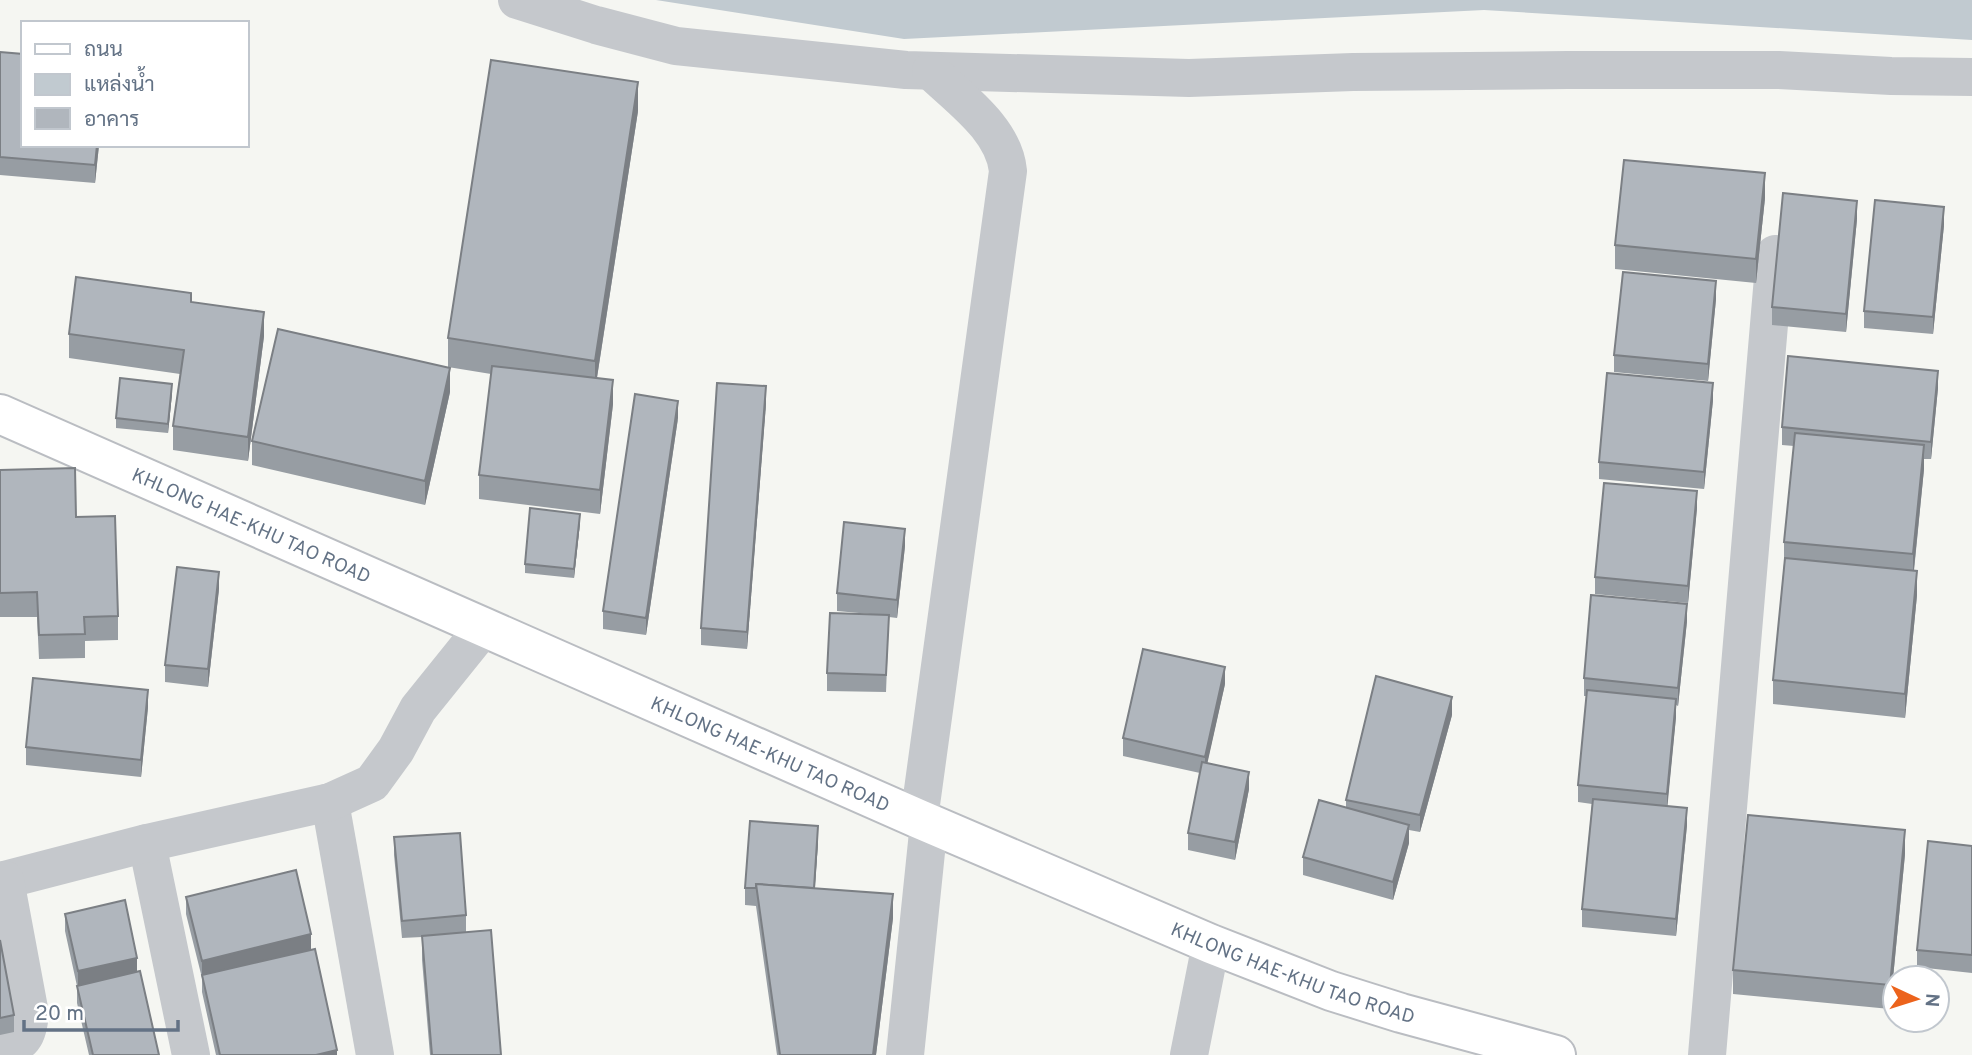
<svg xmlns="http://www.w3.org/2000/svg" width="1972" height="1055" font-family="Overpass,Sarabun,sans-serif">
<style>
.water{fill:#c1cad0}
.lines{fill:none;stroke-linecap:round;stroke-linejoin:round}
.secondary-casing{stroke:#babdc2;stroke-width:42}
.street{stroke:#c5c8cc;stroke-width:38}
.secondary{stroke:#fff;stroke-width:38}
.wall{fill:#979da3}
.shaded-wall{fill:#7b7f84}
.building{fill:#b0b6bd;stroke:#7b7f84;stroke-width:2}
.labels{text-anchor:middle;stroke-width:7;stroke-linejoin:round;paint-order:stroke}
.street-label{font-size:19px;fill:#637285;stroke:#fff}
</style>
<rect width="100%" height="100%" fill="#f5f6f2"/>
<path class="water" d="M 656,0 L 1972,0 L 1972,40 L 1484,10 L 904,39 Z"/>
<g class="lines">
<defs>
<g id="secondary">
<path id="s1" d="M 0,414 L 919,819 L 1211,944 L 1331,991 L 1401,1013 L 1556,1055"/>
</g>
</defs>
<use href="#secondary" class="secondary-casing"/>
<g class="street">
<path d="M 517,0 L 596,25 L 676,46 L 906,70 L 1189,78 L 1353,72 L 1568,70 L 1779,70 L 1891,76 L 1972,77"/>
<path d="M 330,802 L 375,1055"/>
<path d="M 919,819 L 1008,171 C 1004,129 960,99 931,71"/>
<path d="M 147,843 L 191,1055"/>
<path d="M 0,881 L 147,843 L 330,802 L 372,783 L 396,750 L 418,709 L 484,627"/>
<path d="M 0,1049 C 24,1044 27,1037 30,1014 L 5,880"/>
<path d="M 905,1055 L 929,823"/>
<path d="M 1189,1055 L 1211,944"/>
<path d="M 1707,1055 L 1775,254"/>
</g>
<use href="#secondary" class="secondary"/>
</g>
<g class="wall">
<path d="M 0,52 L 99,145 L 95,183 L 0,175 Z"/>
<path d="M 638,111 L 597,378 L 613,404 L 600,514 L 479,499 L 479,475 L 491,374 L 448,367 L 448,338 Z"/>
<path d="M 1765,198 L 1756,283 L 1615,269 L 1615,245 Z"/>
<path d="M 1857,219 L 1846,332 L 1772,325 L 1772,307 Z"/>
<path d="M 1944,225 L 1933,334 L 1864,328 L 1864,311 Z"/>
<path d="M 1716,299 L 1708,381 L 1614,372 L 1614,355 Z"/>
<path d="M 191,302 L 264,336 L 248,461 L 173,450 L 173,426 L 180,374 L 69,358 L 69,334 Z"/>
<path d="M 1938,388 L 1931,459 L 1924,459 L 1924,469 L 1914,571 L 1917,595 L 1905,718 L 1773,704 L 1773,680 L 1784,564 L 1784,542 L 1794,446 L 1782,445 L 1782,427 Z"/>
<path d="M 450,392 L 425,505 L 252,465 L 252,441 Z"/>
<path d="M 172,393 L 168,433 L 116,428 L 116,418 Z"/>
<path d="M 1713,400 L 1704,489 L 1599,479 L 1599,462 Z"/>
<path d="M 766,404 L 747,649 L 701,645 L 701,628 Z"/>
<path d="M 678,418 L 646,635 L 603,629 L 603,611 Z"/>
<path d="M 0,470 L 76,517 L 118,616 L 118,640 L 85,641 L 85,658 L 39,659 L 37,617 L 0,617 Z"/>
<path d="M 1697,508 L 1688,603 L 1595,594 L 1595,577 Z"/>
<path d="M 580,523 L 574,578 L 525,573 L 525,564 Z"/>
<path d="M 905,546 L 897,618 L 889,617 L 886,692 L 827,691 L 827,673 L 870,614 L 837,611 L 837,593 Z"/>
<path d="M 219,589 L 208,687 L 165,682 L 165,665 Z"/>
<path d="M 1687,621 L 1678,706 L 1676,705 L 1676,717 L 1667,806 L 1687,825 L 1676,936 L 1582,927 L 1582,909 L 1592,804 L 1578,802 L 1578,785 L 1587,696 L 1584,696 L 1584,678 Z"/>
<path d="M 1225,684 L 1207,763 L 1249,789 L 1235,860 L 1188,850 L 1188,833 L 1200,773 L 1123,756 L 1123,738 Z"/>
<path d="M 148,707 L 141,777 L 26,765 L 26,747 Z"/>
<path d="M 1452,715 L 1420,832 L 1409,830 L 1409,843 L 1393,900 L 1303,875 L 1303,857 L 1346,808 L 1346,800 Z"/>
<path d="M 394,837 L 466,915 L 466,932 L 501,1055 L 430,1055 L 422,960 L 422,937 L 402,938 L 394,855 Z"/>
<path d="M 818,843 L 815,888 L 893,918 L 876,1055 L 777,1055 L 756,906 L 745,905 L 745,888 Z"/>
<path d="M 1972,846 L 1972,973 L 1917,967 L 1917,950 Z"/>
<path d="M 1905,854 L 1890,1009 L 1733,994 L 1733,970 Z"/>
<path d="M 186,897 L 311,950 L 337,1055 L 216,1055 L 202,992 L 202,978 L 186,914 Z"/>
<path d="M 65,914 L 137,972 L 159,1055 L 89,1055 L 77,1003 L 77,986 L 65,931 Z"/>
<path d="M 0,940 L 14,1015 L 14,1032 L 0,1035 Z"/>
</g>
<g class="shaded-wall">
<path d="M 638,82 L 638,111 L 595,390 L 595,361 Z"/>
<path d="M 97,145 L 99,145 L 95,183 L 95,165 Z"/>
<path d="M 1765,173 L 1765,198 L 1756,283 L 1756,259 Z"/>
<path d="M 1857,201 L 1857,219 L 1846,332 L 1846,314 Z"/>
<path d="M 1944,207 L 1944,225 L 1933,334 L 1933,317 Z"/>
<path d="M 1716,281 L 1716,299 L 1708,381 L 1708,364 Z"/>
<path d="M 264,312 L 264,336 L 248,461 L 248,437 Z"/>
<path d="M 450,368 L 450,392 L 425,505 L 425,481 Z"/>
<path d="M 1938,371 L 1938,388 L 1931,459 L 1931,442 Z"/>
<path d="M 613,380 L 613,404 L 600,514 L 600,490 Z"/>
<path d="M 1713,383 L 1713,400 L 1704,489 L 1704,472 Z"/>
<path d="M 172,384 L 172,393 L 168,433 L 168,424 Z"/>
<path d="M 766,386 L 766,404 L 747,649 L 747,632 Z"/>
<path d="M 678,401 L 678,418 L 646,635 L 646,618 Z"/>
<path d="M 1924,445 L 1924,469 L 1913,578 L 1913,554 Z"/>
<path d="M 1697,491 L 1697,508 L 1688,603 L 1688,586 Z"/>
<path d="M 580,514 L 580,523 L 574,578 L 574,569 Z"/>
<path d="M 905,529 L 905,546 L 897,618 L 897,600 Z"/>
<path d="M 1917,571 L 1917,595 L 1905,718 L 1905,694 Z"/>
<path d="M 219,572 L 219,589 L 208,687 L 208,669 Z"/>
<path d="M 1687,604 L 1687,621 L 1678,706 L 1678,688 Z"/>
<path d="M 1225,667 L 1225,684 L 1205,774 L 1205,757 Z"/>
<path d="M 148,690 L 148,707 L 141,777 L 141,760 Z"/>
<path d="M 1452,697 L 1452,715 L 1420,832 L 1420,815 Z"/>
<path d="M 1676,699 L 1676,717 L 1667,811 L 1667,794 Z"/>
<path d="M 1249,772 L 1249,789 L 1235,860 L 1235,842 Z"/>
<path d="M 1687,808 L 1687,825 L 1676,936 L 1676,919 Z"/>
<path d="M 1409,825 L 1409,843 L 1393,900 L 1393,882 Z"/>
<path d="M 818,826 L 818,843 L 813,910 L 813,892 Z"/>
<path d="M 1905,830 L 1905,854 L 1890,1009 L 1890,985 Z"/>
<path d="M 893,894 L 893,918 L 876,1055 L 873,1055 Z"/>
<path d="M 311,934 L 311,952 L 202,975 L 202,961 Z"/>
<path d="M 137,958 L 137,976 L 78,989 L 78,971 Z"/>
<path d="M 337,1050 L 337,1055 L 316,1055 Z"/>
</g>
<g class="building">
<path d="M 0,52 L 23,54 L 23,145 L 97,145 L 95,165 L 0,157 Z"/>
<path d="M 491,60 L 638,82 L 595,361 L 448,338 Z"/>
<path d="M 1624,160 L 1765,173 L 1756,259 L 1615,245 Z"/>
<path d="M 1783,193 L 1857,201 L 1846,314 L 1772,307 Z"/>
<path d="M 1875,200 L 1944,207 L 1933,317 L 1864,311 Z"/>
<path d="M 1623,272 L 1716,281 L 1708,364 L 1614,355 Z"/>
<path d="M 76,277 L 191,293 L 191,302 L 264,312 L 248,437 L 173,426 L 184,350 L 69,334 Z"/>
<path d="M 278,329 L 450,368 L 425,481 L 252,441 Z"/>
<path d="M 1788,356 L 1938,371 L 1931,442 L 1782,427 Z"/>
<path d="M 492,366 L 613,380 L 600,490 L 479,475 Z"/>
<path d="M 1607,373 L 1713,383 L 1704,472 L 1599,462 Z"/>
<path d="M 120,378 L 172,384 L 168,424 L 116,418 Z"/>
<path d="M 717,383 L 766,386 L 747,632 L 701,628 Z"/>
<path d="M 635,394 L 678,401 L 646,618 L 603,611 Z"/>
<path d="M 1795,433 L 1924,445 L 1913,554 L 1784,542 Z"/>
<path d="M 75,468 L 76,517 L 115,516 L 118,616 L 84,617 L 85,634 L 39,635 L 37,592 L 0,593 L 0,470 Z"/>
<path d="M 1604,483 L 1697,491 L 1688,586 L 1595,577 Z"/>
<path d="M 530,508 L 580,514 L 574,569 L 525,564 Z"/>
<path d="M 844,522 L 905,529 L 897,600 L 837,593 Z"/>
<path d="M 1785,558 L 1917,571 L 1905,694 L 1773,680 Z"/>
<path d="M 177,567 L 219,572 L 208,669 L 165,665 Z"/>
<path d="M 1591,595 L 1687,604 L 1678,688 L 1584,678 Z"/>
<path d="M 830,613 L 889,615 L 886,675 L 827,673 Z"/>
<path d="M 1143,649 L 1225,667 L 1205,757 L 1123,738 Z"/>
<path d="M 1376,676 L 1452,697 L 1420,815 L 1346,800 Z"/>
<path d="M 33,678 L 148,690 L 141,760 L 26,747 Z"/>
<path d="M 1587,690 L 1676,699 L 1667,794 L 1578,785 Z"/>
<path d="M 1202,762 L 1249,772 L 1235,842 L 1188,833 Z"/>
<path d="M 1593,799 L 1687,808 L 1676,919 L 1582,909 Z"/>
<path d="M 1319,800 L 1409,825 L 1393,882 L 1303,857 Z"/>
<path d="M 1748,815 L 1905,830 L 1890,985 L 1733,970 Z"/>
<path d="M 750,821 L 818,826 L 814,888 L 756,884 L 756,888 L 745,888 Z"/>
<path d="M 460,833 L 466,915 L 402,921 L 394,837 Z"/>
<path d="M 1928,841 L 1972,846 L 1972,955 L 1917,950 Z"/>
<path d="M 296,870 L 311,934 L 202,961 L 186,897 Z"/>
<path d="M 756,884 L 893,894 L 873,1055 L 780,1055 Z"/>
<path d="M 125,900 L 137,958 L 78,971 L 65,914 Z"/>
<path d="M 491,930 L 501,1055 L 432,1055 L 422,936 Z"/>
<path d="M 0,940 L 14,1015 L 0,1018 Z"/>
<path d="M 315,949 L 337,1050 L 316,1055 L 220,1055 L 202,975 Z"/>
<path d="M 140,971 L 159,1055 L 93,1055 L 77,986 Z"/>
</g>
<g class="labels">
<g class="street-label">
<text dy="7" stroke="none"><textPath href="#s1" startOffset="275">KHLONG HAE-KHU TAO ROAD</textPath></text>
<text dy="7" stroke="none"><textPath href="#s1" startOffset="842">KHLONG HAE-KHU TAO ROAD</textPath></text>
<text dy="7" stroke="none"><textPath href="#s1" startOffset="1409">KHLONG HAE-KHU TAO ROAD</textPath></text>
</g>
</g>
<rect x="21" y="21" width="228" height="126" fill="#ffffff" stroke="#c1c7ce" stroke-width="2"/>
<rect x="35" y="44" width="35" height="10" fill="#ffffff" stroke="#c1c7ce" stroke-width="2"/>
<text x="84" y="56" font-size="21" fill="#637285">ถนน</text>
<rect x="35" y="74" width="35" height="21" fill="#c1cad0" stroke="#c1c7ce" stroke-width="2"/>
<text x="84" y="91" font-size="21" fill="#637285">แหล่งน้ำ</text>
<rect x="35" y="108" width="35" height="21" fill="#b0b6bd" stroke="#c1c7ce" stroke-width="2"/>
<text x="84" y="126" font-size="21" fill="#637285">อาคาร</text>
<g transform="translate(1916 999) rotate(94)"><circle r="33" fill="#ffffff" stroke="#c1c7ce" stroke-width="2"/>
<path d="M0-5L12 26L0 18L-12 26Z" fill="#ec631c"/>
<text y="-10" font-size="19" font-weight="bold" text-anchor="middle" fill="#637285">N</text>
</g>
<path d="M24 1020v10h154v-10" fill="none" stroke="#637285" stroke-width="3.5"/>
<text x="35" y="1020" font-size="21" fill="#637285" stroke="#ffffff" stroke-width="5" paint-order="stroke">20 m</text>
</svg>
